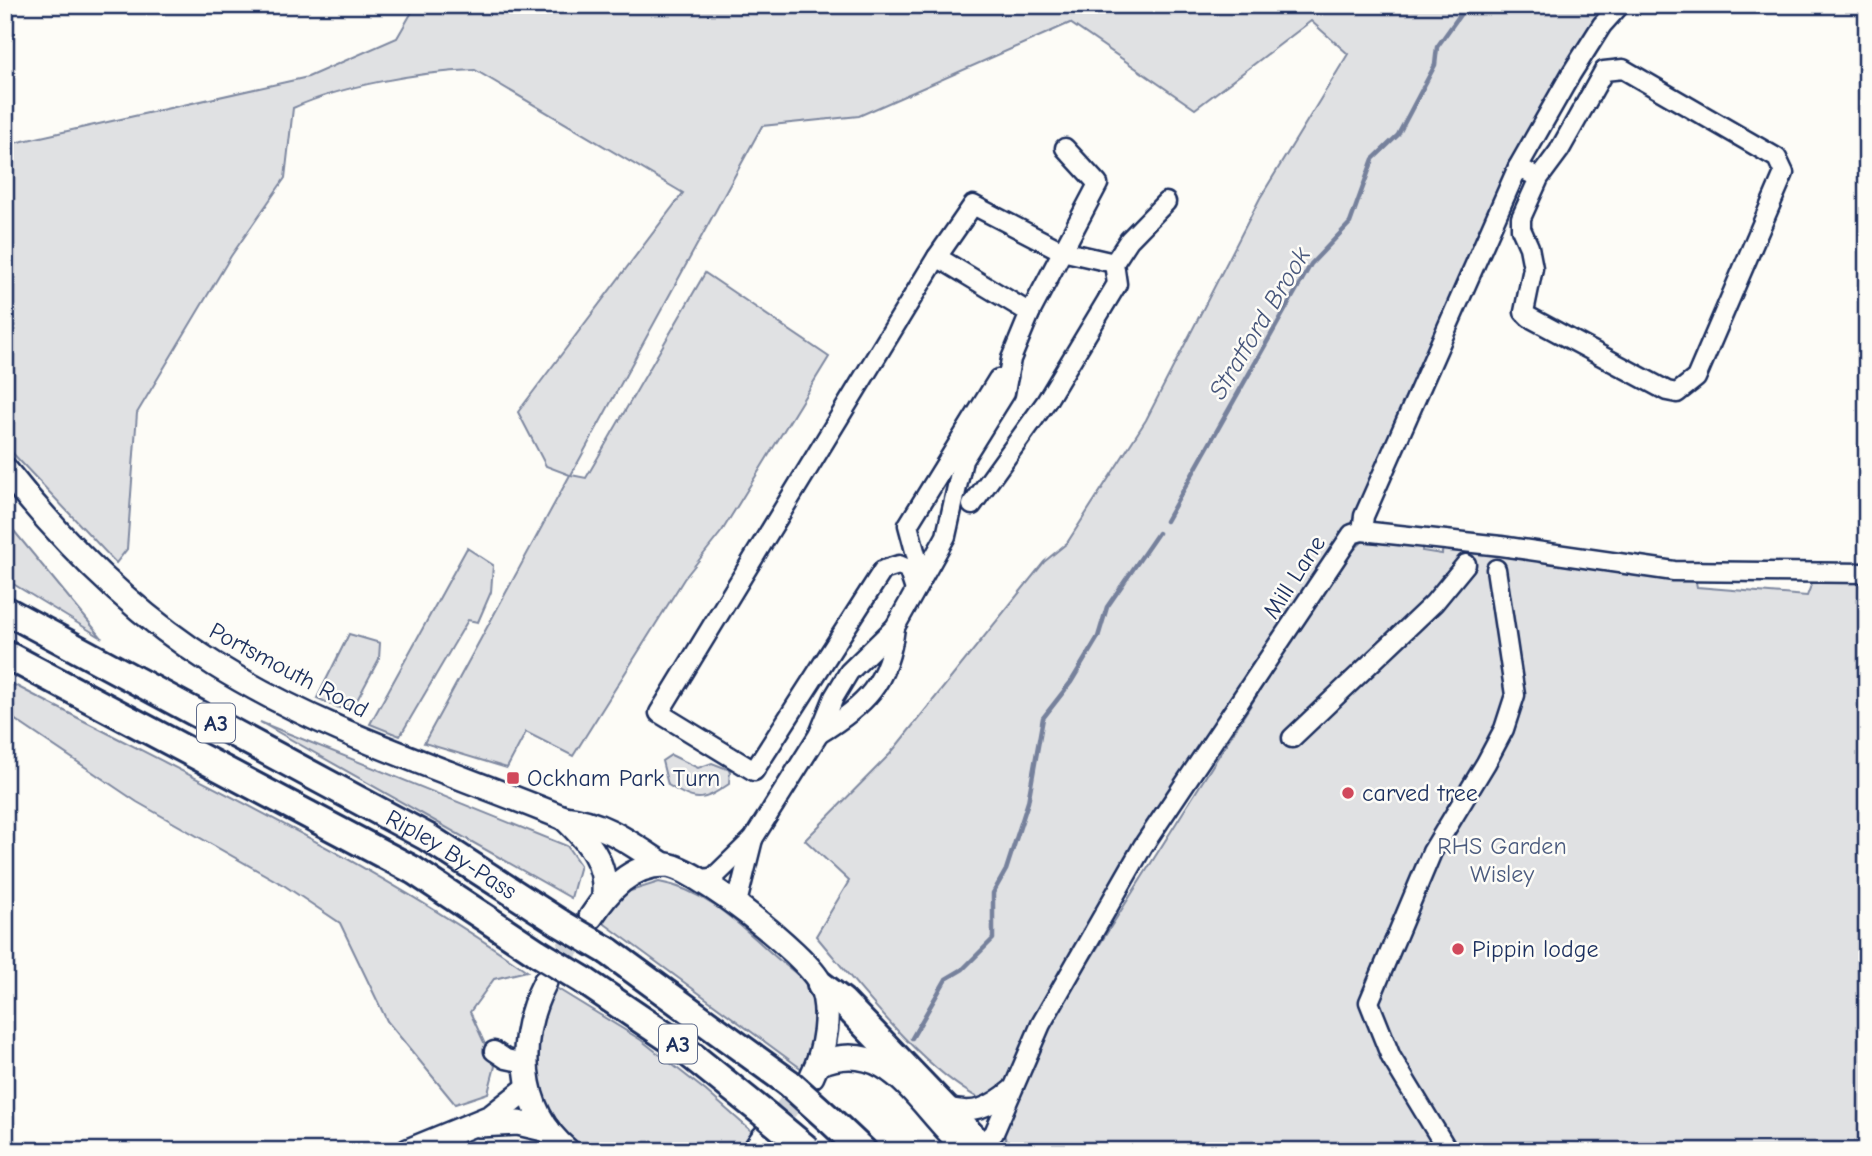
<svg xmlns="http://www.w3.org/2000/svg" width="1872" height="1156" font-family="'Comic Neue',sans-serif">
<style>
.green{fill:#e0e1e3;stroke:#7e88a0;stroke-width:2}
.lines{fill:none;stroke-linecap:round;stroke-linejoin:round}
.stream{stroke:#76819c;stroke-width:4.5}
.major-tunnel{stroke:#d0d3d8;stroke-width:23;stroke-dasharray:23 11;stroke-linecap:butt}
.minor-casing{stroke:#1b2f5e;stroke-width:23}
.major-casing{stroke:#1b2f5e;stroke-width:28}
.highway-casing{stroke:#1b2f5e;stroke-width:32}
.minor{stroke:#fdfcf7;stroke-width:18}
.major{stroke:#fdfcf7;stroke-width:23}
.highway{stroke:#fdfcf7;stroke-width:26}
.highway-bridge-casing{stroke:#1b2f5e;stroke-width:32;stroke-linecap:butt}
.highway-bridge{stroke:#fdfcf7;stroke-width:26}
.poi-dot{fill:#d1495b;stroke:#fdfcf7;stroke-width:2.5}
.labels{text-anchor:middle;stroke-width:5;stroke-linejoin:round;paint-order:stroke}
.shield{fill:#fdfcf7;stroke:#5f6c8c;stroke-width:2}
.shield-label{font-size:23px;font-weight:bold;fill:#1b2f5e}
.street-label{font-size:24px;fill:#1b2f5e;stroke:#fdfcf7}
.poi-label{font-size:24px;fill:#1b2f5e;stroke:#fdfcf7;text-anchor:start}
.park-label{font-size:24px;fill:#4c5c7f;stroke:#fdfcf7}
.water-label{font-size:26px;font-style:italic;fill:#49587d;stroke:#fdfcf7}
</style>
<rect width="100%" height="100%" fill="#fdfcf7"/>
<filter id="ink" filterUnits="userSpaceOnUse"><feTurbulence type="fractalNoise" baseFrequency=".0143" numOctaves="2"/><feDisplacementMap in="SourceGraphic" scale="14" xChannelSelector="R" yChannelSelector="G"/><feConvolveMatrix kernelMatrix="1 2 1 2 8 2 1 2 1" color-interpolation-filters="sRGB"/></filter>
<g filter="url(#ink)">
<g class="green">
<path d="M 416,5 L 1611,5 C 1496,160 1432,346 1356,522 L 1339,536 L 1101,903 L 1035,1020 L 1001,1090 L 982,1100 C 922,1069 860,988 816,936 L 849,881 L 805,840 L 890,754 L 1044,562 L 1067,543 L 1146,420 L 1260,198 L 1348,54 L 1311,21 L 1195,109 L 1070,23 L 859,116 L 762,126 L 571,475 L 586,478 L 705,273 L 829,357 L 722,531 L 684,579 L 573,756 L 526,732 L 507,768 L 424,743 L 570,475 L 546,466 L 518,412 L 683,193 L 475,70 C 419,72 344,85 293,108 L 285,178 L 231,256 L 137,413 L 127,549 L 116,563 L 5,445 L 5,145 L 308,77 L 397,38 Z"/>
<path d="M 5,520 L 102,638 L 5,579 Z"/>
<path d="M 1383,538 L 1422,543 L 1422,551 L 1442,554 L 1443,544 L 1695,578 L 1697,587 L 1807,596 L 1813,580 L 1867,581 L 1867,1151 L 1010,1151 L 1002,1129 L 1057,1012 L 1341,562 L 1363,541 L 1375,543 Z"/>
<path d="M 467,548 L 493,565 L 491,592 L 478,622 L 468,620 L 400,736 L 370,724 Z"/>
<path d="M 349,634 L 380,643 L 379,659 L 355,704 L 339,708 L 317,698 Z"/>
<path d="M 5,680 C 181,773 364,856 527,971 L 494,979 L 470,1012 L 495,1066 L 488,1093 L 455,1104 L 387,1021 L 340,923 L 285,886 L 137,802 L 5,713 Z"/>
<path d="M 260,722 L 567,846 L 580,865 L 571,898 Z"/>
<path d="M 671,755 L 698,768 L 712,763 L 730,770 L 729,784 C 701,803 696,802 668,785 L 662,761 Z"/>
<path d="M 659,882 C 707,890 743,928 778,959 C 789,968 807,980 812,993 C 823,1018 812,1047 806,1072 L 598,919 L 624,893 Z"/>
<path d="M 553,986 L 641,1040 L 706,1091 L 758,1137 L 746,1151 L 582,1151 C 552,1129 529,1082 535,1044 C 539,1025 547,1005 553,986 Z"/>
</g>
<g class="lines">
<g class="stream">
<path d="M 1166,521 L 1311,264 L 1350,223 L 1373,159 L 1398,135 L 1435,65 L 1437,47 L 1467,5"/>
<path d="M 912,1038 L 946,979 L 963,969 L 993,939 L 993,893 L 1006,870 L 1028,802 L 1043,718 L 1071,682 L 1098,637 L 1107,607 L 1158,533"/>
</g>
<g class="major-tunnel">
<path d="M 547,979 L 587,921"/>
<path d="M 764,1137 L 810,1079"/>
</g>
<defs>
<g id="minor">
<path d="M 1518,167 L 1539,178 L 1559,151 L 1604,71 L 1623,69 L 1777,158 L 1784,173 L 1696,378 L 1677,393 L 1667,391 L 1529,317 L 1524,312 L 1533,268 L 1529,247 L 1521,229 L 1521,218 L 1539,178"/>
<path d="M 937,257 L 973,205 L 1062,251 L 1114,263 L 1117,284 L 1046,402 L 972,505"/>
<path d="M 1114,263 L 1129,240 L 1166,202"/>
<path d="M 1362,531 L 1364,516 L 1518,167 L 1571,74 L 1602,25 L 1620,5"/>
<path d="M 922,577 L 908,525 L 998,379 L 1008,377"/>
<path d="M 915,590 L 908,569 L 899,565 L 883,570 L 754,771 L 659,713 L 937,257 L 1030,313"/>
<path d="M 819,734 C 865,706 889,683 895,627"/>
<path d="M 1292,738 L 1434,603 L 1466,564"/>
<path d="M 699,880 L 714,877 L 753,839 L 819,734 L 834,697 L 849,672 L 895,627 L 946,536 L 963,460 L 1005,393 L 1011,359 L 1030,313 L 1098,184 L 1065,148"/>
<path d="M 736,907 L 753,839"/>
<path d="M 494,1051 L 506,1059 L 525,1063"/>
<path d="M 946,1107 C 974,1115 989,1108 1012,1089"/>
<path d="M 981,1145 L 994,1133 L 1041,1024 L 1143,846 L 1352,534 L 1362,531 L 1501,546 L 1674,571 L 1867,573"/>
<path d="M 1448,1151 L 1391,1057 L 1369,1002 L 1432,852 L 1486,763 L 1504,729 L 1515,695 L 1496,569"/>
</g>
<g id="major">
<path d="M 5,469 C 64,544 133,613 214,664 C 322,732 447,770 564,818 C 602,821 633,845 664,865"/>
<path d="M 564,818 C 588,841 607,862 604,896"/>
<path d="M 591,917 C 608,891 631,864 666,865 C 694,866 808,956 820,983 C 832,1011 825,1050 812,1076"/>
<path d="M 545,982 C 517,1037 516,1108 568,1151"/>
<path d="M 818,1064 C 889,1034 918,1106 963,1146 L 981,1145"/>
<path d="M 479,1125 L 518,1123 L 548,1130"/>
<path d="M 408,1151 L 491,1117 L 528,1088"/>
<path d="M 754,1151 L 763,1138"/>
</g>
<g id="highway">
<path id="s1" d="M 5,610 L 427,837 L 560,923"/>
<path d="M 5,654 L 413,870 L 538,953"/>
<path d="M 608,951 L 789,1083"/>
<path d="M 583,980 L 676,1043 L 767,1116"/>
<path d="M 821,985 L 842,1001 L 986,1151"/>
<path d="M 829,1119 L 863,1151"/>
</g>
</defs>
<use href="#minor" class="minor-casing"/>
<use href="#major" class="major-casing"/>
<use href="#highway" class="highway-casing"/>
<use href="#minor" class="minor"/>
<use href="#major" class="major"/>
<use href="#highway" class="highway"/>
<defs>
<g id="highway-bridge">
<path d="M 560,923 L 608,951"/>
<path d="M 538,953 L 583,980"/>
<path d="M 789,1083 L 829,1119"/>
<path d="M 767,1116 L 808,1150"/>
</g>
</defs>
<use href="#highway-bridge" class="highway-bridge-casing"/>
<use href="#highway-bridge" class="highway-bridge"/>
</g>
</g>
<g class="poi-dot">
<rect x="506" y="771" width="14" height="14" rx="3.5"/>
<circle cx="1348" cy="793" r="7"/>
<circle cx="1458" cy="949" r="7"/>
</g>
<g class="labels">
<g class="shield">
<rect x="197" y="703.5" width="38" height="39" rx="5"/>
<rect x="659" y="1024.5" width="38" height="39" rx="5"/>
</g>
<g class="shield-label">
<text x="216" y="731">A3</text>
<text x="678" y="1052">A3</text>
</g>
<g class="street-label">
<text transform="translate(1294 577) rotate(-57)" y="8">Mill Lane</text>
<text transform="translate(289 670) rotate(28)" y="8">Portsmouth Road</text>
<text dy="8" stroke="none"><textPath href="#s1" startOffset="509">Ripley By-Pass</textPath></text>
</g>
<g class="poi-label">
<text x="527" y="786">Ockham Park Turn</text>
<text x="1362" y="801">carved tree</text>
<text x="1472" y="957">Pippin lodge</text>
</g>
<g class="park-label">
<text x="1502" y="854">RHS Garden<tspan x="1502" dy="28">Wisley</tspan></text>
</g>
<g class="water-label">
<text transform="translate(1259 323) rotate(-59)" y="9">Stratford Brook</text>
</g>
</g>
<rect width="1872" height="1156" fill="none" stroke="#fdfcf7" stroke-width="28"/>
<rect x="14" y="14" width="1844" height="1128" fill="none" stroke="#1b2f5e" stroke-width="2.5" filter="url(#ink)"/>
</svg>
